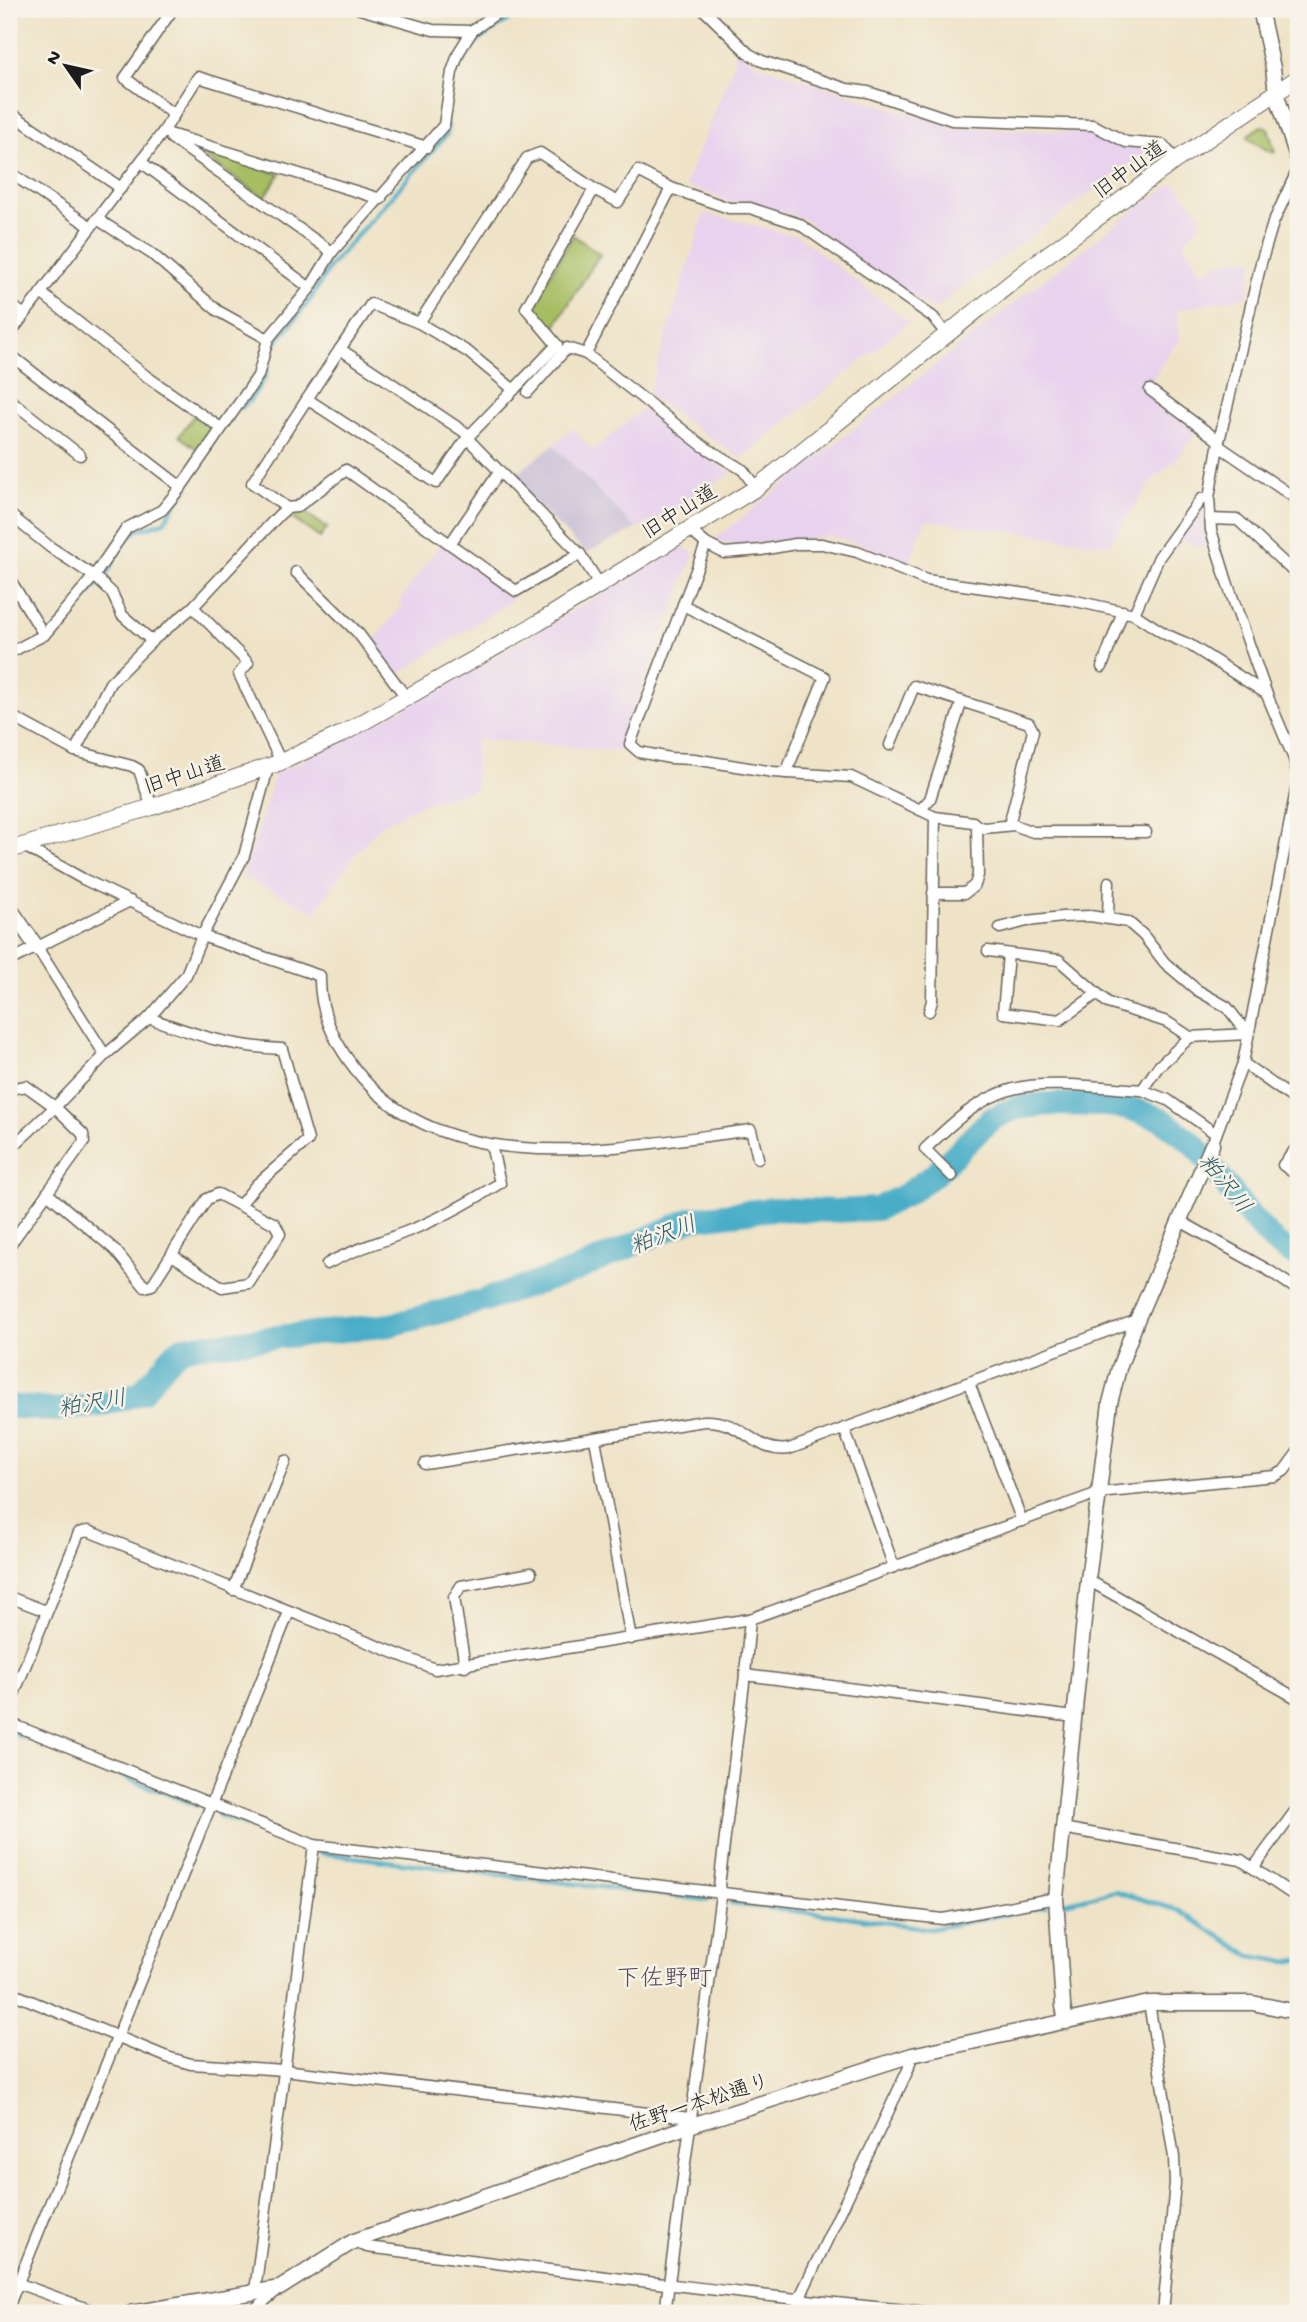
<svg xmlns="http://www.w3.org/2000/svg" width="1307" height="2322" font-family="'Gochi Hand','Klee One',sans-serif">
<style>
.built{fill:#e8d2ee}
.industrial{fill:#c9bfd7}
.green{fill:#a6bd62;stroke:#616c3f;stroke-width:2}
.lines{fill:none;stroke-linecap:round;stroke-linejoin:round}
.stream{stroke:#48adc8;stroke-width:4.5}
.river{stroke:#48adc8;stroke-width:24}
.minor-casing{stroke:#666258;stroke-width:13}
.tertiary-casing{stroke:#666258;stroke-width:17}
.secondary-casing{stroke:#666258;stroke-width:18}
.minor{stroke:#fff;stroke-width:10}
.tertiary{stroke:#fff;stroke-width:14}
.secondary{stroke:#fff;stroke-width:16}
.labels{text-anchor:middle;stroke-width:5;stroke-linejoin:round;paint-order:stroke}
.street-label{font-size:21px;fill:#1c1c1c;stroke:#f7f3e8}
.water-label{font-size:23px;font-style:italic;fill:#305d69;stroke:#f7f3e8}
.quarter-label{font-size:24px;fill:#544a59;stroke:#f7f3e8}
</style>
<rect width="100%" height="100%" fill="#f7f3e8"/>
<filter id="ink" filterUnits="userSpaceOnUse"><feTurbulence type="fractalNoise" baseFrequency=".0143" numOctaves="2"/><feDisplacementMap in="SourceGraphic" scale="14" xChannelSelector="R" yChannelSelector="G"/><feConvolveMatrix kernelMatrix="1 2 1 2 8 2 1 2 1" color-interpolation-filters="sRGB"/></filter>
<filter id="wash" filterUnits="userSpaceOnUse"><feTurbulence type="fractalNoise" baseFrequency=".00686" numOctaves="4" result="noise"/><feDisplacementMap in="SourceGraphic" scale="28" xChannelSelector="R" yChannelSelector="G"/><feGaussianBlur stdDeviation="1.57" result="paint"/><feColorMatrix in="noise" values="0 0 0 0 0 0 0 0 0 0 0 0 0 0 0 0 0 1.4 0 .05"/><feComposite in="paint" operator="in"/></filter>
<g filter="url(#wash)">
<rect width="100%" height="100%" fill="#efe3c7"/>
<g class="built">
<path d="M 736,50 L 758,65 L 866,100 L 955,127 L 1090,133 L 1101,136 L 1116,145 L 1150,149 L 972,279 L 934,310 L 879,277 L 802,218 L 750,203 L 730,202 L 685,185 L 732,69 Z"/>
<path d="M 1175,183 L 1202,216 L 1198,226 L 1184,241 L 1201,273 L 1227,260 L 1250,258 L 1254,262 L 1247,296 L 1177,310 L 1180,343 L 1173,347 L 1145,391 L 1197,431 L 1178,458 L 1150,483 L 1109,545 L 926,520 L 908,564 L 868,547 L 831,536 L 741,545 L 717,541 L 716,538 L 950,353 L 1133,211 Z"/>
<path d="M 704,213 L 798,236 L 909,322 L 741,459 L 648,395 Z"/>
<path d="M 644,408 L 688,445 L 732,473 L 676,509 L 636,529 L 553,445 L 573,429 L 592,451 Z"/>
<path d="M 1201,504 L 1204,506 L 1206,546 L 1195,546 L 1183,540 L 1177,548 L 1172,544 Z"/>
<path d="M 441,542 L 515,598 L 398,675 L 373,642 L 402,605 L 400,600 Z"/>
<path d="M 682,546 L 694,554 L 618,751 L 476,739 L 476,789 L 423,804 L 382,824 L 358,851 L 315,912 L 243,877 L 275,774 L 428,696 Z"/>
</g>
<path class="industrial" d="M 553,445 L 636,529 L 586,553 L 510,479 Z"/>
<g class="green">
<path d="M 1261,126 L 1268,128 L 1275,152 L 1272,153 L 1249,139 L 1248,135 Z"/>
<path d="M 185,143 L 280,174 L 264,198 Z"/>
<path d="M 573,235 L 600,254 L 553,329 L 534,309 L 534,303 Z"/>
<path d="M 194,415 L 212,429 L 197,449 L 179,436 Z"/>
<path d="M 303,511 L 327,528 L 320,538 L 289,516 L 292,512 Z"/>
</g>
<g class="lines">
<g class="stream">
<path d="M 458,68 L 475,43 L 524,9"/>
<path d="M 241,408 L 250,400 L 265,377 L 271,349 L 310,300 L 330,266 L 447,134 L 448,125"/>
<path d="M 9,662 L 44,643 L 108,572 L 117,553 L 126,540 L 138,530 L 164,522 L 187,487"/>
<path d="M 9,1731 L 197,1806"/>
<path d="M 218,1815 L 302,1847"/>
<path d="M 321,1853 L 708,1900"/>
<path d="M 1064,1903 L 1115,1891 L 1178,1910 L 1251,1956 L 1286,1962 L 1298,1960"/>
<path d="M 731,1904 L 849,1917 L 931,1929 L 1045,1906"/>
</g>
<path class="river" d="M 9,1406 L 54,1410 L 101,1405 L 141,1393 L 172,1356 L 184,1347 L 391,1325 L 482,1301 L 574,1271 L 691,1219 L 772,1209 L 834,1211 L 877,1209 L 905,1195 L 934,1175 L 991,1119 L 1016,1108 L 1047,1104 L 1108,1105 L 1134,1110 L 1161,1119 L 1195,1145 L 1251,1217 L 1275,1243 L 1298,1257"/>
</g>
</g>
<g filter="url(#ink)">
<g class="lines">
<defs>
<g id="minor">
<path d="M 173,9 L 125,78 L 174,115"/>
<path d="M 360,9 L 433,30 L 472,31"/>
<path d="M 703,9 L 749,54 L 762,61 L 847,89 L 868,92 L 952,120 L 1093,125 L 1126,142 L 1163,145 L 1176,160"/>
<path d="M 9,112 L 121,188"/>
<path d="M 163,132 L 381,199"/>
<path d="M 171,138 L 332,252"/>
<path d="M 141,162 L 310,288"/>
<path d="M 1298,169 L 1273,223 L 1261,263 L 1219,441 L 1209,498 L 1211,530 L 1227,582 L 1267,695 L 1294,759 L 1298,777"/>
<path d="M 9,172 L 91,227"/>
<path d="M 671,188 L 586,354 L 703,446 L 743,470 L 756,488"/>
<path d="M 594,189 L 526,308 L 557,345 L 467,438 L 580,554 L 600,585"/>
<path d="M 97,219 L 152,254 L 218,311 L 268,339"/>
<path d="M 41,293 L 146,376 L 221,428"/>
<path d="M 9,303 L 24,315"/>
<path d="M 419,323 L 371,304 L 340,349 L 469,435"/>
<path d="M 9,335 L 163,132 L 198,77 L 427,147"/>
<path d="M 9,354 L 181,487"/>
<path d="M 514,390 L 468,352 L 419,323 L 527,158 L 540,153 L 594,189 L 618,202 L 638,171 L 671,188 L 729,208 L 750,208 L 799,224 L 933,317 L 946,334"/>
<path d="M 1150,390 L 1219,441"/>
<path d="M 528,392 L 567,348 L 586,354"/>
<path d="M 9,399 L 80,455"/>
<path d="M 307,399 L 436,483 L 467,438"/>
<path d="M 1219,446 L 1298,500"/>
<path d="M 287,508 L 252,483 L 340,349"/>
<path d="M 9,514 L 50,547 L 94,576 L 112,593 L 122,615 L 152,641"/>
<path d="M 1210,519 L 1238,520 L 1298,576"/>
<path d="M 690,530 L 706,544 L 724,553 L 761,550 L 795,544 L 822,544 L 857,552 L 926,580 L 1071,600 L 1134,614 L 1165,634 L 1190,645 L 1267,694"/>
<path d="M 450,544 L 500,471"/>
<path d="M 706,544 L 630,744 L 639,752 L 670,758 L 694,759 L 773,772 L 851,777 L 935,817 L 973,822 L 977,826 L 984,828 L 1014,825 L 1033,832 L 1146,832"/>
<path d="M 296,572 L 358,633 L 406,697"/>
<path d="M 9,578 L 44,635"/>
<path d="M 683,605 L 825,677 L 786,773"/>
<path d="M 193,607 L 248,663 L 239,674 L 281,762"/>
<path d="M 1134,614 L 1159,557 L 1201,499 L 1209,498"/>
<path d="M 9,653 L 44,635 L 94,576 L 127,528 L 162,510 L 181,487 L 258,376 L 268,339 L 310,288 L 332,252 L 444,125 L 452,72 L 459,52 L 472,31 L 502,9"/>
<path d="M 1102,667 L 1123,611"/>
<path d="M 9,715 L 75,751 L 132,766 L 139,770 L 152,807"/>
<path d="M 890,745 L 914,686 L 1029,723 L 1033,731 L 1009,825"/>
<path d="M 75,751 L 110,683 L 152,641 L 193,607 L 279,515 L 287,508 L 297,507 L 346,470 L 516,591 L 580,554"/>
<path d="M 920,810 L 930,799 L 962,701"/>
<path d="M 22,845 L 83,879 L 202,936 L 320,976 C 319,1010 334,1042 355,1069 C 444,1185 626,1146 751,1130 L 758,1158"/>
<path d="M 933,893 L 965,893 L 975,885 L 978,875 L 977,826"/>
<path d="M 1108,918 L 1109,882"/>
<path d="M 1000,928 L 1027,921 L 1062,917 L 1090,916 L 1128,922 L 1143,935 L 1165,963 L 1197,990 L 1227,1007 L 1248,1034"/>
<path d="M 38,949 L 105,1055"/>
<path d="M 988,951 L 1059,960 L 1108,1003 L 1167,1022 L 1190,1037 L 1248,1034"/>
<path d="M 1008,954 L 1003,1013 L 1060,1020 L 1095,995"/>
<path d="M 9,961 L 130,901"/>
<path d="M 929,1011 L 932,1001 L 935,817"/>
<path d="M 149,1018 C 197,1035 230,1047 282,1049 L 308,1140 L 256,1185 L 240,1205"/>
<path d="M 1243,1063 L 1298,1102"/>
<path d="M 9,1089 L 26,1086 L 55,1107 L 105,1055 L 149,1018 L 186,975 L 202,936 L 244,856 L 268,768"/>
<path d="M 1142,1090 L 1168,1100 L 1216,1134"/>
<path d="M 1212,1145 L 1243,1063 L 1298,780"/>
<path d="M 1298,1146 L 1283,1165 L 1298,1176"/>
<path d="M 9,1150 L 55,1107 L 83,1134 L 84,1142 L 9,1246"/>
<path d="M 952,1176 L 925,1149 C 950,1125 978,1098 1013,1089 C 1046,1080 1106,1088 1142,1090 L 1158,1067 L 1190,1037"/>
<path d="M 47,1193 L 115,1250 L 145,1287 L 152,1285 L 207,1199 L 218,1194 L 275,1224 L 280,1234 L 249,1283 L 222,1287 L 172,1255"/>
<path d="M 1180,1221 L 1268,1270 L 1298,1290"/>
<path d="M 327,1264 C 351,1250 376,1244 403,1233 C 436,1221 470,1202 500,1183 L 491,1145"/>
<path d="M 969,1383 L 1022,1521"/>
<path d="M 844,1428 L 894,1567"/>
<path d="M 595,1439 L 631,1639"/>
<path d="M 425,1464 L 704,1421 C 746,1420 754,1454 789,1449 L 1137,1320"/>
<path d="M 1088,1580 L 1298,1699"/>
<path d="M 233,1590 L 285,1461"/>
<path d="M 9,1597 L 46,1611"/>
<path d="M 465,1666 L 454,1597 L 461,1586 L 531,1573"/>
<path d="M 745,1675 L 1074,1717"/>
<path d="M 9,1706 L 79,1533 L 88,1531 L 435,1669 L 750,1619 L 1098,1493 L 1275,1476 L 1284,1471 L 1298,1452"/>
<path d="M 9,1723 L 314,1845 L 943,1919 L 1056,1898"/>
<path d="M 1062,1828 L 1241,1860 L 1298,1898"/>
<path d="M 1254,1867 L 1298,1807"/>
<path d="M 9,1992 L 167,2057 L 191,2064 L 284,2070 L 690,2118"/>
<path d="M 1149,2003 L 1174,2157 L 1175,2183 L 1163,2313"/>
<path d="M 354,2241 L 367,2247 C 558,2271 749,2296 941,2313"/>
<path d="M 9,2280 L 99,2313"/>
<path d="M 255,2291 L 314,1845"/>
<path d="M 798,2301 L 908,2070 L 912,2055"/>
<path d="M 9,2305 L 289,1612"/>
<path d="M 250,2313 L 280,2288"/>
<path d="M 665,2313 L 721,1894 L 719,1886 L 745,1675 L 750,1619"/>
</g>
<g id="tertiary">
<path d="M 1260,9 L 1273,68 L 1276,93 L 1298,160"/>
<path d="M 9,907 L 38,949"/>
<path d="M 1066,2022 L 1063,2006 L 1056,1898 L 1088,1580 L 1110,1403 L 1119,1368 L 1137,1320 L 1212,1145"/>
<path d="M 131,2313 L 280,2288 L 354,2241 L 689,2126 L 912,2055 L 1149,2003 L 1252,2003 L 1298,2012"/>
</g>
<path id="secondary" d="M 9,850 L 152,807 L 281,762 L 342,734 L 538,623 L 756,488 L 1032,266 L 1176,160 L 1298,78"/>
</defs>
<use href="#minor" class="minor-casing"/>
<use href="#tertiary" class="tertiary-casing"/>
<use href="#secondary" class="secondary-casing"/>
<use href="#minor" class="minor"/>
<use href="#tertiary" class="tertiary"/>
<use href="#secondary" class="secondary"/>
</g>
</g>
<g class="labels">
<g class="street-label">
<text transform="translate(1129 169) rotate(-36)" y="7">旧中山道</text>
<text transform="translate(679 511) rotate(-32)" y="7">旧中山道</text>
<text transform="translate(184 774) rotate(-18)" y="7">旧中山道</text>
<text transform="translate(699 2102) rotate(-18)" y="7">佐野一本松通り</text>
</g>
<g class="water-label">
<text transform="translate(1226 1183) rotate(51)" y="8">粕沢川</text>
<text transform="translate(663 1234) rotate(-21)" y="8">粕沢川</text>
<text transform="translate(92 1402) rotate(-10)" y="8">粕沢川</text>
</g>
<g class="quarter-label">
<text x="664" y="1985">下佐野町</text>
</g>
</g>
<rect width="1307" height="2322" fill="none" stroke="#f7f3e8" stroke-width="35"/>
<g transform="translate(66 66) rotate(304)" stroke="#f7f3e8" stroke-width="5" paint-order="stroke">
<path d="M0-5L12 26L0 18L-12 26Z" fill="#1c1c1c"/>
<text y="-10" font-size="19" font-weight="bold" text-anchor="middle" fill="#1c1c1c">N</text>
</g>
</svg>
